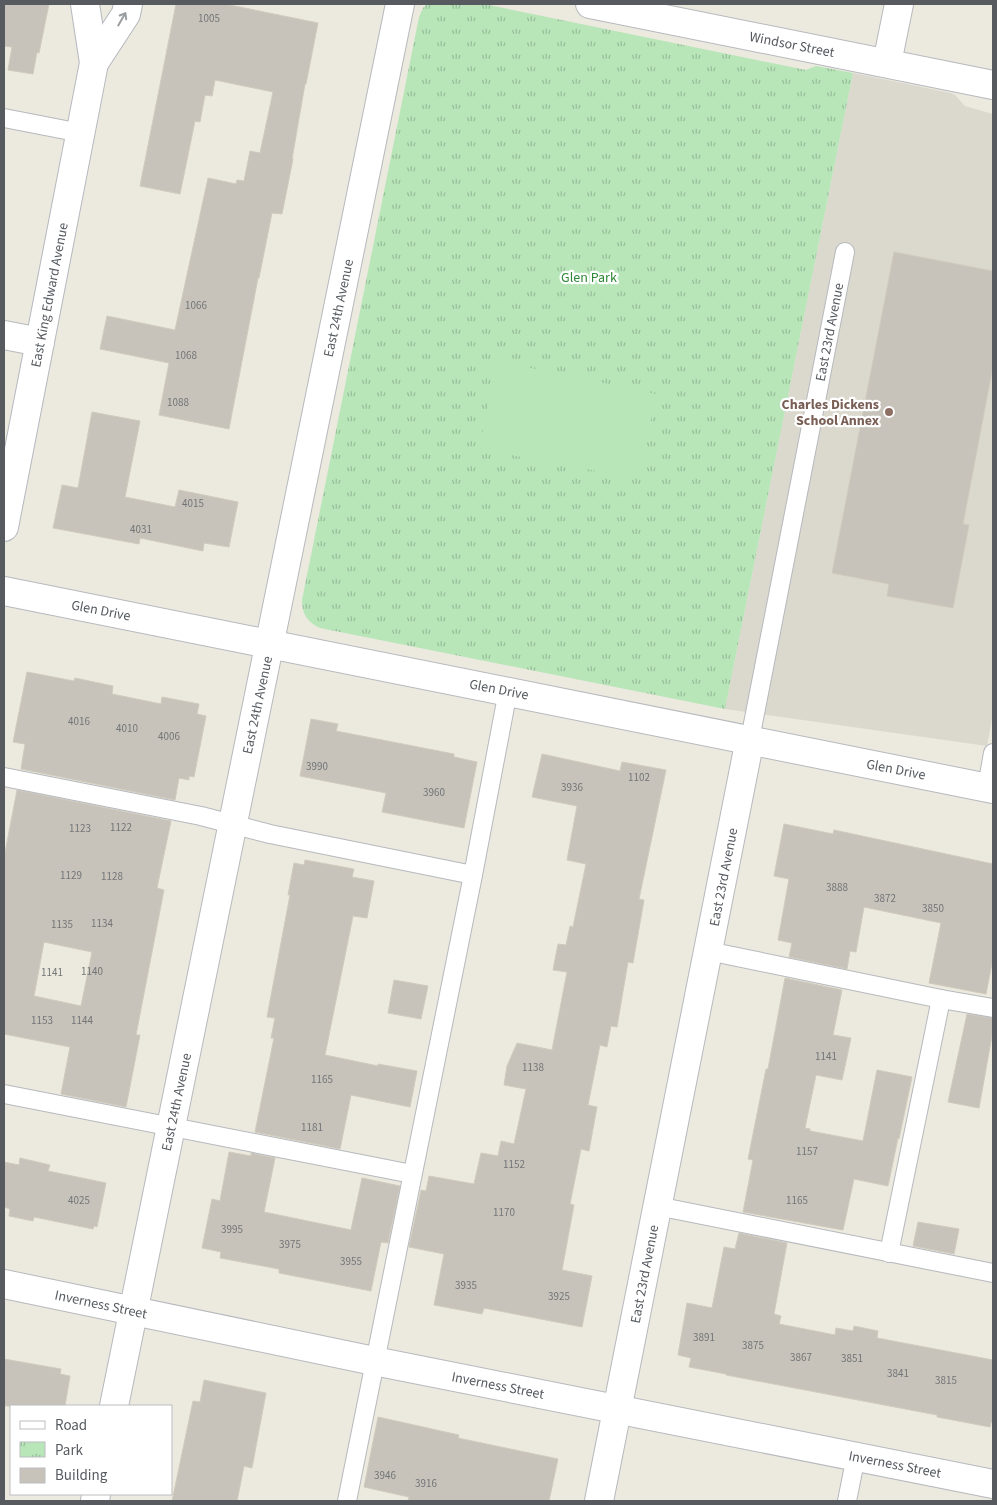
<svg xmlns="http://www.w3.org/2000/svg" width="997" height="1505" font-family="'Source Sans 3',sans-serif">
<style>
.education{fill:#dbd8cd}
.park{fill:url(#park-tufts)}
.pitch{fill:#b8e6b9}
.building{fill:#c7c3bb;stroke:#d0cbbc;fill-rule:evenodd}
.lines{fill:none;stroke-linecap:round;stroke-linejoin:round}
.lane-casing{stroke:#b6b9be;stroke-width:20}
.street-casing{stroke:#b6b9be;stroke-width:30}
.secondary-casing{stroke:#b4b8bf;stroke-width:30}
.lane{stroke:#fff;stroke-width:18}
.street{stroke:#fff;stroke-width:28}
.secondary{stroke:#fff;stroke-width:28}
.oneway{stroke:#9a9da0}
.education-dot{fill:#8d6e63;stroke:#fff;stroke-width:2}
.labels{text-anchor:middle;stroke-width:4.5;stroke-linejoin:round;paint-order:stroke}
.number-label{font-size:11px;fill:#737577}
.street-label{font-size:14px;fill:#575b60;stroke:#fff}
.park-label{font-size:14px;fill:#308737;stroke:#fff}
.education-label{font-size:14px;font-weight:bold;fill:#785e54;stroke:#fff;text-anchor:end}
</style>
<defs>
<pattern id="park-tufts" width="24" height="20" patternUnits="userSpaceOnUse" patternTransform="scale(1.25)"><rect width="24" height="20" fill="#b8e6b9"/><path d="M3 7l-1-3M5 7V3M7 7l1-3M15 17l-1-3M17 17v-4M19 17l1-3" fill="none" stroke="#98bd9a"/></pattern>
</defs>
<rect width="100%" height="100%" fill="#ece9de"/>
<path class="education" d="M 853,73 L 951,93 L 955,95 L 965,106 L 993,114 L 993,713 L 987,746 L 725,709 Z"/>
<path class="park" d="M 427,4 L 484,4 L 806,70 L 816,66 L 853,73 L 725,709 L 320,628 C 307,622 302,614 302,600 L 419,17 L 423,8 Z"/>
<path class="pitch" d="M 492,360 L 656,394 L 640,479 L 479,449 L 492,387 L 491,382 L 485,372 Z"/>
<g class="building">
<path d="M 4,4 L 49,4 L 39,53 L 37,52 L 33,74 L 8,70 L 12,47 L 4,46 Z"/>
<path d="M 176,4 L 225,4 L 318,23 L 306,84 L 305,84 L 292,159 L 293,159 L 282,214 L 272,213 L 259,278 L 258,278 L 229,429 L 159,415 L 169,363 L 100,349 L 107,316 L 175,330 L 208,178 L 236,184 L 237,180 L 244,181 L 250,151 L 260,153 L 273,92 L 215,80 L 212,96 L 205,95 L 200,122 L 195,121 L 180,194 L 140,186 Z"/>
<path d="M 894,252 L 993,271 L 993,366 L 963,524 L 969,525 L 953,608 L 887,596 L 889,584 L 832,573 Z"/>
<path d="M 92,412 L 140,421 L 125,497 L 175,507 L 179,490 L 238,502 L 229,547 L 204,543 L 203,551 L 140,538 L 139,544 L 53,528 L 62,485 L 78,488 Z"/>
<path d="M 27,672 L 74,681 L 75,678 L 113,686 L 112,694 L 161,704 L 162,697 L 199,704 L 197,714 L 206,716 L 194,777 L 189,776 L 189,780 L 179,778 L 175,800 L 21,769 L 25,744 L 13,742 Z"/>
<path d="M 311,719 L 338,724 L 336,731 L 454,754 L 454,757 L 477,762 L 464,828 L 382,812 L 386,793 L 300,776 Z"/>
<path d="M 542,754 L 620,771 L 622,762 L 666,770 L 639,899 L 644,900 L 633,963 L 628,962 L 617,1027 L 611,1026 L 607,1047 L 600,1045 L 588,1105 L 597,1107 L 589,1151 L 581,1149 L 570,1204 L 574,1205 L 562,1270 L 592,1276 L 582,1327 L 484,1308 L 482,1314 L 434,1305 L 444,1254 L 409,1247 L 421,1190 L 426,1191 L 429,1176 L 474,1184 L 481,1153 L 498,1156 L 501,1141 L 514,1144 L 526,1089 L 504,1085 L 507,1066 L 517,1043 L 552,1050 L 567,972 L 553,970 L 558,944 L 566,945 L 570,926 L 573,927 L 586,864 L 567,860 L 577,806 L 532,797 Z"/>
<path d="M 17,790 L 171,821 L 157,888 L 164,890 L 136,1035 L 140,1035 L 126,1107 L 61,1094 L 70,1047 L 4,1034 L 4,858 ZM 44,942 L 92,952 L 81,1006 L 34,996 Z"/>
<path d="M 784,824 L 833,834 L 834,830 L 993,864 L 993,958 L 986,994 L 929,983 L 941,923 L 864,907 L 856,952 L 850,951 L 847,969 L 789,957 L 792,943 L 778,940 L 789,879 L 774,876 Z"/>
<path d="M 305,860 L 354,869 L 352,877 L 374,881 L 367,918 L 353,916 L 325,1055 L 378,1066 L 378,1064 L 417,1071 L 410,1107 L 351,1095 L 340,1149 L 255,1132 L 274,1038 L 271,1038 L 275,1018 L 267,1017 L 290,895 L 288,895 L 294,863 L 304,865 Z"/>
<path d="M 785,978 L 842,990 L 833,1035 L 851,1038 L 842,1080 L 816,1075 L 805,1128 L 810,1129 L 810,1131 L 863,1141 L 877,1070 L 912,1077 L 899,1139 L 898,1138 L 888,1186 L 854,1179 L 843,1230 L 743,1212 L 753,1160 L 748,1159 L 766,1069 L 768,1069 Z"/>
<path d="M 394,980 L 428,986 L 421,1019 L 388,1013 Z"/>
<path d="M 967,1014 L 993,1018 L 993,1030 L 979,1108 L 948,1102 Z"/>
<path d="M 229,1152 L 251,1156 L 251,1153 L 275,1158 L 264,1212 L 351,1230 L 362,1178 L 400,1186 L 388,1243 L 381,1242 L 371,1291 L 279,1273 L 279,1269 L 220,1258 L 221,1252 L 202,1248 L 212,1199 L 220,1201 Z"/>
<path d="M 20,1158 L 50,1165 L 48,1171 L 106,1183 L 97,1227 L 94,1226 L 93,1229 L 34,1217 L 33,1221 L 9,1216 L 10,1209 L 4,1207 L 4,1162 L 19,1165 Z"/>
<path d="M 918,1222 L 959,1229 L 954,1254 L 913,1246 Z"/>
<path d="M 739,1233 L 787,1243 L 774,1314 L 781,1316 L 779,1324 L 835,1335 L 836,1328 L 853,1331 L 854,1326 L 878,1331 L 877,1338 L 993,1360 L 993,1423 L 991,1422 L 990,1427 L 937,1417 L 937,1415 L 726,1375 L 726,1374 L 689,1367 L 691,1358 L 678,1355 L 687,1303 L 712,1308 L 724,1247 L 735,1249 Z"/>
<path d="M 4,1359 L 61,1369 L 60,1374 L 70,1376 L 65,1406 L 4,1406 Z"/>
<path d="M 204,1380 L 266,1393 L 252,1468 L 244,1466 L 237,1501 L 172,1501 L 193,1401 L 200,1402 Z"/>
<path d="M 378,1417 L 459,1435 L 458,1438 L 558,1459 L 549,1501 L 408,1501 L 409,1497 L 364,1487 Z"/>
</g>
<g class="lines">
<defs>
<g id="lane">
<path d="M 4,118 L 81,133"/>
<path d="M 750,739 L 845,252"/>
<path d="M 4,777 L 201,816 L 270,834 L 473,875"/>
<path d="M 987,787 L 993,753"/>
<path d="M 708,951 L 941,999 L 993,1008"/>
<path d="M 4,1094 L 412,1174"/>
<path d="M 657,1206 L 993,1273"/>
<path d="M 889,1253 L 941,999"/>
<path d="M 347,1501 L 473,875 L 508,691"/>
<path d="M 847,1501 L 856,1456"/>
</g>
<g id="street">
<path d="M 590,4 L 993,85"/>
<path d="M 887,63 L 899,4"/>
<path d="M 4,335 L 40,342"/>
<path d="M 4,591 L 993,789"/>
<path d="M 4,1284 L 374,1361 L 993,1484"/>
<path d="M 114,1406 L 400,4"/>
<path d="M 95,1501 L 96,1494"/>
<path d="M 599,1501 L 750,739"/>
</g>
<g id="secondary">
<path d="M 94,63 L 126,14 L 128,4"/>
<path d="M 4,527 L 94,63 L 85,4"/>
</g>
</defs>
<use href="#lane" class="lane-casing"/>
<use href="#street" class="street-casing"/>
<use href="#secondary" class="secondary-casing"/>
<use href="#lane" class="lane"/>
<use href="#street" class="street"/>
<use href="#secondary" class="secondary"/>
</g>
<defs><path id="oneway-shaft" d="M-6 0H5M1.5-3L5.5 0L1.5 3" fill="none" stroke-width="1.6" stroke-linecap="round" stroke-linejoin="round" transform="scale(1.25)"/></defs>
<use class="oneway" href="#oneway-shaft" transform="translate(122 19) rotate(-60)"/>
<circle class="education-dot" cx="889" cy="412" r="5"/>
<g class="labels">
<g class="number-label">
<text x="209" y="22">1005</text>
<text x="196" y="309">1066</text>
<text x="186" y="359">1068</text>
<text x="178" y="406">1088</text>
<text x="193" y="507">4015</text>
<text x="141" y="533">4031</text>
<text x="79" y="725">4016</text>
<text x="127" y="732">4010</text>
<text x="169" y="740">4006</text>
<text x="317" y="770">3990</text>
<text x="639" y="781">1102</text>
<text x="572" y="791">3936</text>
<text x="434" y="796">3960</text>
<text x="121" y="831">1122</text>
<text x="80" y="832">1123</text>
<text x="71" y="879">1129</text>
<text x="112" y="880">1128</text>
<text x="837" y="891">3888</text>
<text x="885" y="902">3872</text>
<text x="933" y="912">3850</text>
<text x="102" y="927">1134</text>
<text x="62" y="928">1135</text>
<text x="92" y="975">1140</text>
<text x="52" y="976">1141</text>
<text x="42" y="1024">1153</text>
<text x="82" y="1024">1144</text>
<text x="826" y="1060">1141</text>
<text x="533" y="1071">1138</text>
<text x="322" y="1083">1165</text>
<text x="312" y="1131">1181</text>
<text x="807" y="1155">1157</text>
<text x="514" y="1168">1152</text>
<text x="79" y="1204">4025</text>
<text x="797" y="1204">1165</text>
<text x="504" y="1216">1170</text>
<text x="232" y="1233">3995</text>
<text x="290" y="1248">3975</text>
<text x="351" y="1265">3955</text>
<text x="466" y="1289">3935</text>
<text x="559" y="1300">3925</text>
<text x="704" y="1341">3891</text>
<text x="753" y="1349">3875</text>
<text x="801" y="1361">3867</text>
<text x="852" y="1362">3851</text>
<text x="898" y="1377">3841</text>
<text x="946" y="1384">3815</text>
<text x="385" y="1479">3946</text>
<text x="426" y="1487">3916</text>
</g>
<g class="street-label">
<text transform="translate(792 44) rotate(11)" y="5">Windsor Street</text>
<text transform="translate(49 295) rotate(-79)" y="5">East King Edward Avenue</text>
<text transform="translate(338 308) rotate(-78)" y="5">East 24th Avenue</text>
<text transform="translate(829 332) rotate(-79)" y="5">East 23rd Avenue</text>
<text transform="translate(101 610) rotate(11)" y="5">Glen Drive</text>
<text transform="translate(499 689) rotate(11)" y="5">Glen Drive</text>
<text transform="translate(257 705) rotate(-78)" y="5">East 24th Avenue</text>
<text transform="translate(896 769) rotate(11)" y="5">Glen Drive</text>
<text transform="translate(723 877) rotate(-79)" y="5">East 23rd Avenue</text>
<text transform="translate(176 1102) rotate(-78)" y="5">East 24th Avenue</text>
<text transform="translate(644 1274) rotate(-79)" y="5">East 23rd Avenue</text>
<text transform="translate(101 1304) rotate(12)" y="5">Inverness Street</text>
<text transform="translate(498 1385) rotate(11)" y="5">Inverness Street</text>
<text transform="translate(895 1464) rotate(11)" y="5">Inverness Street</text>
</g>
<g class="park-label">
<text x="589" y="282">Glen Park</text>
</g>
<g class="education-label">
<text x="879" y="409">Charles Dickens<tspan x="879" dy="16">School Annex</tspan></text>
</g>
</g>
<rect width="997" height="1505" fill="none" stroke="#575b60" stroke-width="10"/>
<rect x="10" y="1405" width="162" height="90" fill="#ffffff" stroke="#bcbdbf"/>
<rect x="20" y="1421" width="25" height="8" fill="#ffffff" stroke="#bcbdbf"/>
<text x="55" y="1430" font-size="15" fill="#575b60">Road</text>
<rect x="20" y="1442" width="25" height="15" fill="url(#park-tufts)" stroke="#bcbdbf"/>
<text x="55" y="1455" font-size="15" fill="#575b60">Park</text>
<rect x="20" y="1468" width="25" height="15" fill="#c7c3bb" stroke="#bcbdbf"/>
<text x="55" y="1480" font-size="15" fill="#575b60">Building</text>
</svg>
